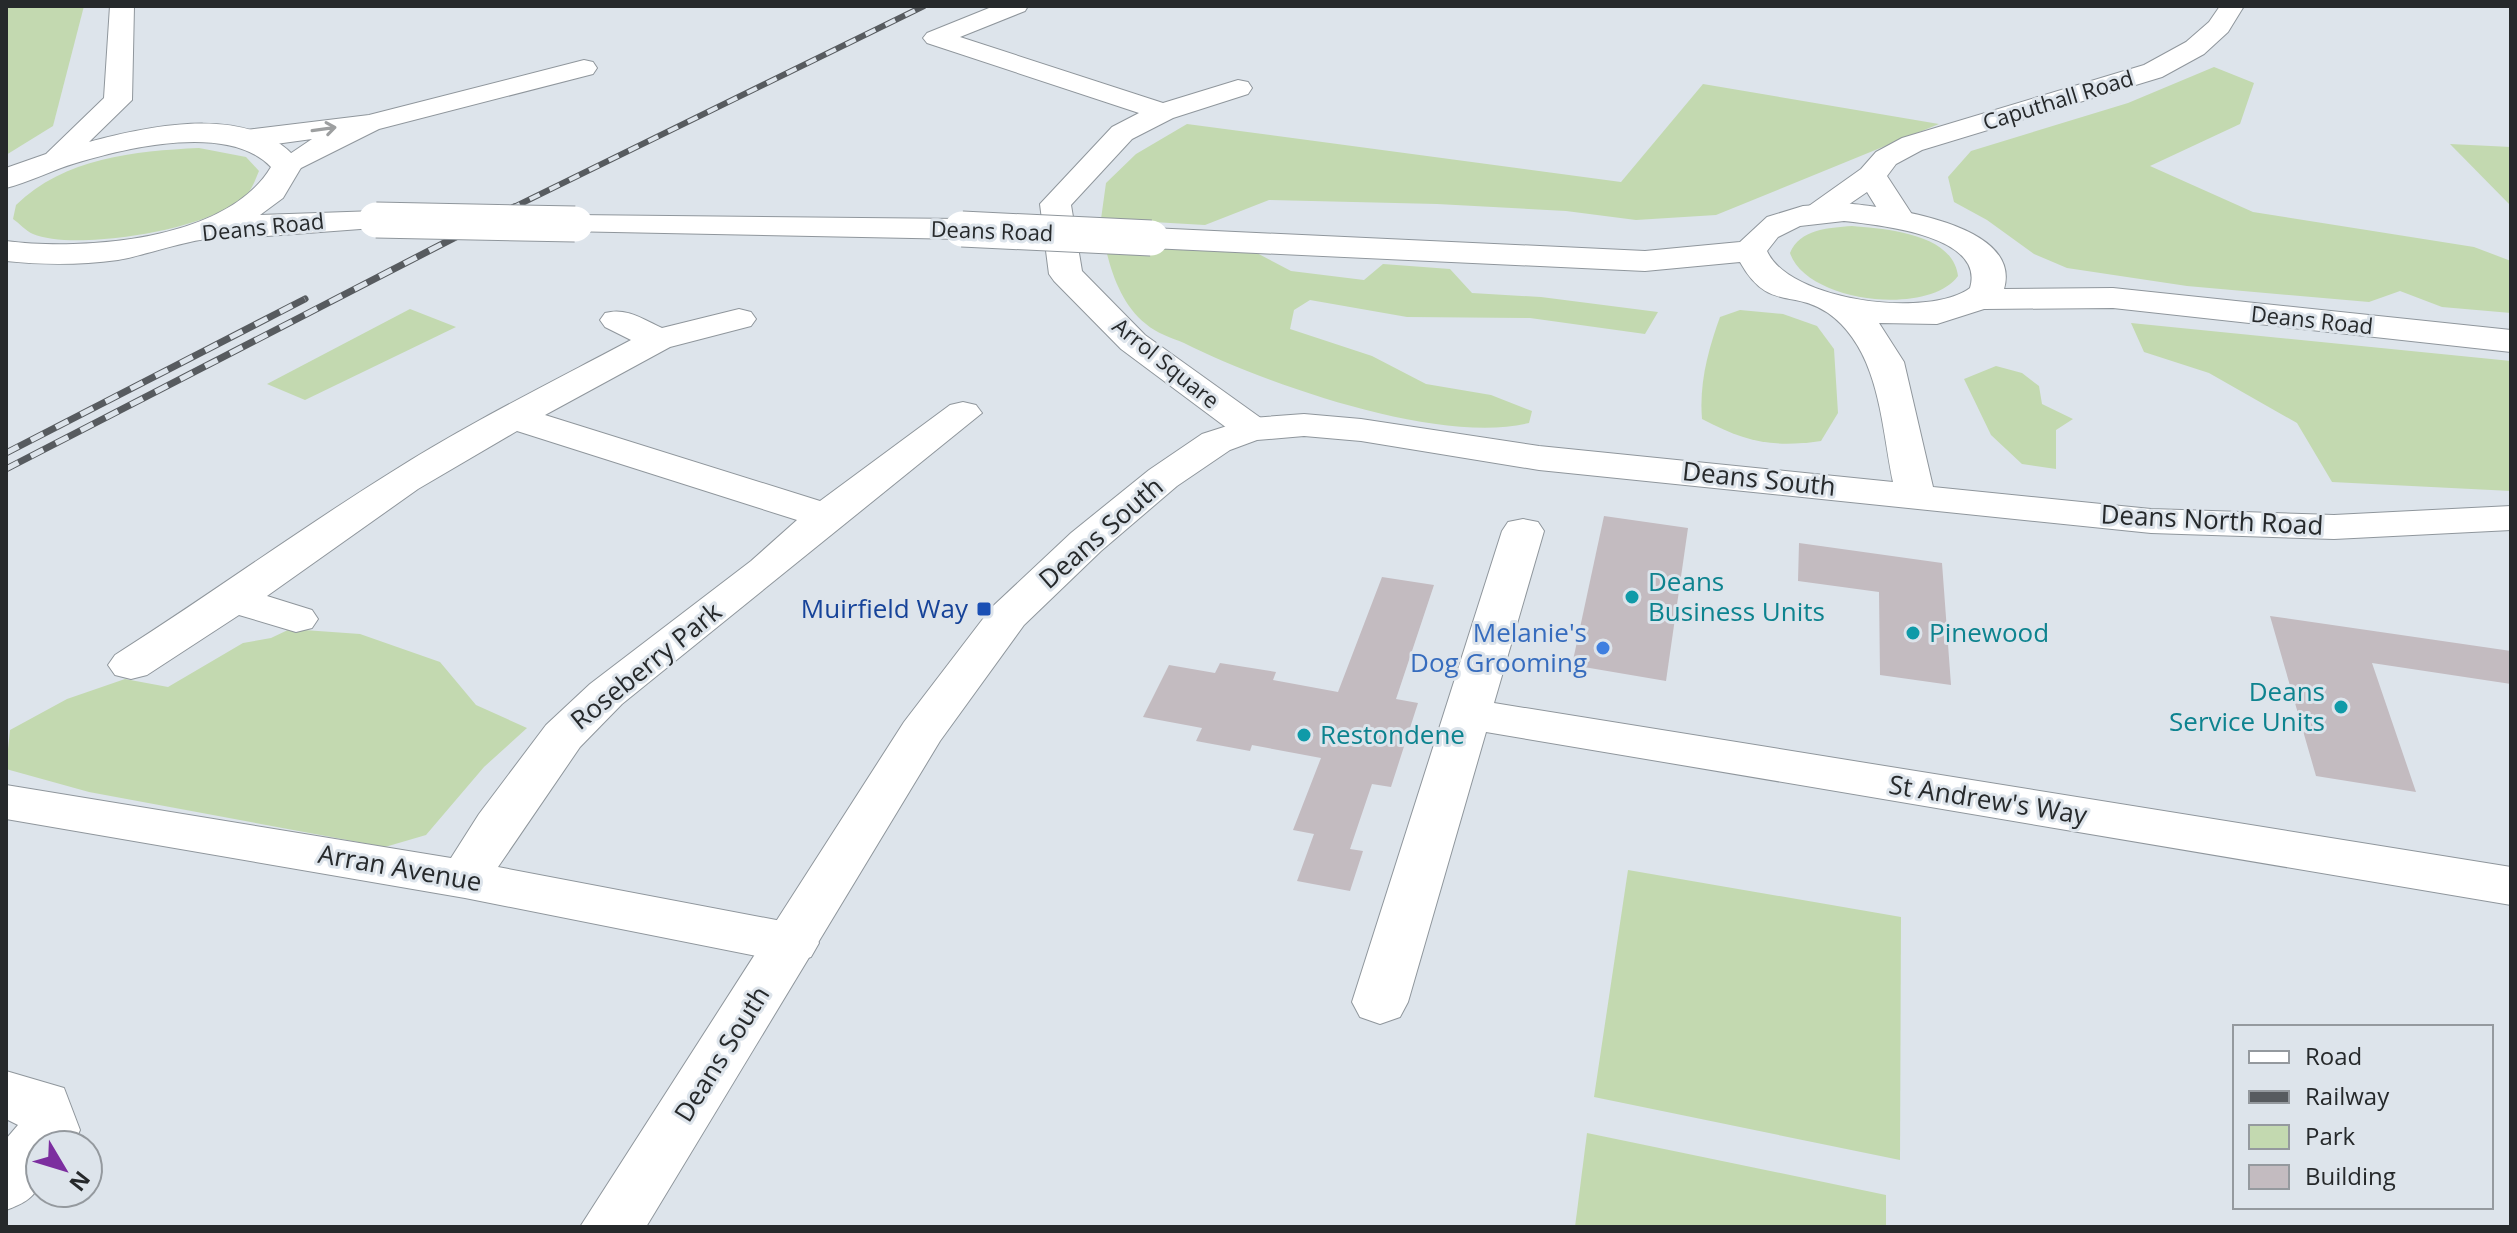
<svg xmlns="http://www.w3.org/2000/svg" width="2517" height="1233" font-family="'Open Sans',sans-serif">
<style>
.green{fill:#c3d9b0}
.building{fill:#c3bbc0}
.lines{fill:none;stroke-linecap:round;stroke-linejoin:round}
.minor-casing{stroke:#8f969c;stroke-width:2}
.tertiary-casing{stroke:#8f969c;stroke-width:2}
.minor{fill:#fff;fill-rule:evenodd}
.tertiary{fill:#fff;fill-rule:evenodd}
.rail-far1-casing{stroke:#575b5f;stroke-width:6}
.rail-casing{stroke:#575b5f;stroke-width:7}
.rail-far1{stroke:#dde4eb;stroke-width:4;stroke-dasharray:11;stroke-linecap:butt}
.rail{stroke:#dde4eb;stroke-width:5;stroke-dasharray:14;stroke-linecap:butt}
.tertiary-bridge-casing{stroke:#8f969c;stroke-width:37;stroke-linecap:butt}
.tertiary-bridge{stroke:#fff;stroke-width:35}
.oneway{stroke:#9d9fa0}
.culture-dot{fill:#0f9aa8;stroke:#dde4eb;stroke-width:3}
.transit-dot{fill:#1a4fb4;stroke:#dde4eb;stroke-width:3}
.shop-dot{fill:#3f7fe0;stroke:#dde4eb;stroke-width:3}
.labels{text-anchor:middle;stroke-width:6;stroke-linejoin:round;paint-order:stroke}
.far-street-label{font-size:22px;fill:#26292b;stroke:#dde4eb}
.street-label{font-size:26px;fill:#26292b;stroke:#dde4eb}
.culture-label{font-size:26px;fill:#0d838f;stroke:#dde4eb;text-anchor:start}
.transit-label{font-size:26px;fill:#164399;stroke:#dde4eb;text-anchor:end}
.shop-label{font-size:26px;fill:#366cbe;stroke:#dde4eb;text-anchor:end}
</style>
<rect width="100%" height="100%" fill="#dde4eb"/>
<g class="green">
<path d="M 6,6 L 84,6 L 53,126 L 6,155 Z"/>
<path d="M 2214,67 L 2254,83 L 2240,124 L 2150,166 L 2253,212 L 2474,247 L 2511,261 L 2511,313 L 2442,307 L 2400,291 L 2369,302 L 2187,286 L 2067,268 L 2034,254 L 1987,220 L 1954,202 L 1948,177 L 1971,151 L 2128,103 Z"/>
<path d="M 1703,84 L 1939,124 L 1716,215 L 1636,220 L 1566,211 L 1437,204 L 1269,200 L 1205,225 L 1101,219 L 1106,183 L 1136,154 L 1187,124 L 1621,182 Z"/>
<path d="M 2450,144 L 2511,147 L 2511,206 Z"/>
<path d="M 199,148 L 246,157 L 259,171 C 256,178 253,187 248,193 C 219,229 75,252 33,234 C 26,231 19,223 13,219 L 16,205 C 64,158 135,151 199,148 Z"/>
<path d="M 1852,226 C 1885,229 1953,233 1958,276 C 1928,317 1806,302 1790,253 C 1800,229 1828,228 1852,226 Z"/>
<path d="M 1105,245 L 1253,251 L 1291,271 L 1364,280 L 1383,264 L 1450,269 L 1472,293 L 1541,297 L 1658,312 L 1645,334 L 1530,318 L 1407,317 L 1310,300 L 1294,310 L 1290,329 L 1372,356 L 1426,384 L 1491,395 L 1532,411 L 1529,423 C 1439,445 1266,384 1184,343 C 1172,338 1156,333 1146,324 C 1122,305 1111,273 1105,245 Z"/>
<path d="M 410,309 L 456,327 L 305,400 L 267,384 Z"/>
<path d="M 1740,310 L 1783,314 L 1817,326 L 1834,349 L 1838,413 L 1821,441 C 1772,448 1746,442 1702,419 C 1699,384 1708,350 1720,317 Z"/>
<path d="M 2131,323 L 2511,361 L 2511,491 L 2332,482 L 2297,423 L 2209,373 L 2144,352 Z"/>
<path d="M 1996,366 L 2022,373 L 2039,386 L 2042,404 L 2073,419 L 2056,430 L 2056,469 L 2022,464 L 1991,435 L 1964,379 Z"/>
<path d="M 290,629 L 360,634 L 440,662 L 476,705 L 527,728 L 484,767 L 426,835 L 385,847 L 89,792 L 6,769 L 10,730 L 67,699 L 125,679 L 168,687 L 243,643 L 271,638 Z"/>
<path d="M 1628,870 L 1901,917 L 1900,1160 L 1594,1097 Z"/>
<path d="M 1587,1133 L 1886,1195 L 1886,1227 L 1575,1227 Z"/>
</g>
<g class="building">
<path d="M 1604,516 L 1688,528 L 1666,681 L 1572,665 Z"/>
<path d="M 1799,543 L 1942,563 L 1951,685 L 1880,675 L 1879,592 L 1798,581 Z"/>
<path d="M 1382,577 L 1434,585 L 1396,699 L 1418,703 L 1391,787 L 1372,784 L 1350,849 L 1363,851 L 1350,891 L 1297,881 L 1314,834 L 1293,830 L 1321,758 L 1252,745 L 1250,751 L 1196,741 L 1202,728 L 1143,717 L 1169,665 L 1215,673 L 1220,663 L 1276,672 L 1273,680 L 1338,692 Z"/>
<path d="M 2270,616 L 2511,651 L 2511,684 L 2372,663 L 2416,792 L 2316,776 Z"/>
</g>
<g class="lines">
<defs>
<g id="minor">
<path d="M 994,6 L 1028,6 L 1025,11 L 960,37 L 1163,103 L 1238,80 L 1248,82 L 1252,88 L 1248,94 L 1173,118 L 1132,139 L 1071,205 L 1082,271 L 1145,335 L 1265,421 L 1271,429 L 1265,437 L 1252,440 L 1239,437 L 1121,349 L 1054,281 L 1049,274 L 1040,204 L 1112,127 L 1139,113 L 927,43 L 923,38 L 927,33 Z"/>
<path d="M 2220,6 L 2244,6 L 2228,32 L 2204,54 L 2162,77 L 1922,150 L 1896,164 L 1887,176 L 1915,219 L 1910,226 L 1888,226 L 1867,192 L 1826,220 L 1804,220 L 1799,213 L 1861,169 L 1876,152 L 1902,138 L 2144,65 L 2186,42 L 2209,22 Z"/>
<path d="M 584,60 L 593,62 L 597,68 L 593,74 L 379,129 L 287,175 L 277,172 L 272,166 L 312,139 L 246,148 L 236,145 L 232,139 L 236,133 L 246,130 L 369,115 Z"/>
<path d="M 739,309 L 751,312 L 756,319 L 751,326 L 670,347 L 545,415 L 820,501 L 950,405 L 963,402 L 976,405 L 982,413 L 622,704 L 580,747 L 498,867 L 792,923 L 811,929 L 819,943 L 811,957 L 792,963 L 465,898 L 6,819 L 6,785 L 451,858 L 479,814 L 546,725 L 590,684 L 751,561 L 797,520 L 517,431 L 418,489 L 267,596 L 312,610 L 318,619 L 312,628 L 296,632 L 239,615 L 147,675 L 131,679 L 115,675 L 108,665 L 115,655 C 208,596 297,531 390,473 C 467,424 550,383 631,340 L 605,327 L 600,320 L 605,313 C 626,307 643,319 662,328 Z"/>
<path d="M 1523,519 L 1538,522 L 1544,531 L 1494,703 L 2511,867 L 2511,905 L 1486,732 L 1408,1002 L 1400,1017 L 1380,1024 L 1360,1017 L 1352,1002 L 1502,531 L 1508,522 Z"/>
<path d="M 6,1071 L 64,1088 L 80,1130 L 73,1145 L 40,1145 C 40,1183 46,1196 6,1210 L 6,1139 L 18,1125 L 6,1119 Z"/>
</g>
<g id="tertiary">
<path d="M 110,6 L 134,6 L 132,100 L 89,142 C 153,125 258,102 302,166 L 283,198 L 260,215 L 376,211 L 387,213 L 392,220 L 387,227 L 227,239 C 206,233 144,256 118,260 C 80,265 43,265 6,261 L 6,241 C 83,251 227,241 271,167 C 229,123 129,147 76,163 C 52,170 30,182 6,188 L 6,168 L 46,154 L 104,98 Z"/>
<path d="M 1844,203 C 1885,207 2023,223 2004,289 L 2113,288 L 2511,330 L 2511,352 L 2113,308 L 1984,309 L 1937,324 L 1879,323 L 1904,362 L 1933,487 L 2151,509 L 2334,515 L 2511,506 L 2511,530 L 2334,539 L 2151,533 L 1539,470 L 1361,441 L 1304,436 L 1257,440 L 1230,450 L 1177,486 L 1101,551 L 1024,625 L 940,741 L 646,1227 L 580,1227 L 904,722 L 992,607 L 1071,533 L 1149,470 L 1202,434 L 1252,418 L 1304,414 L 1361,419 L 1539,446 L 1893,482 C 1881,425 1880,350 1828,313 C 1793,289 1768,312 1740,262 L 1645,271 L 1151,248 L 1140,245 L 1135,238 L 1140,231 L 1151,228 L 1645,251 L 1740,242 L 1767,217 L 1803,206 ZM 1844,221 C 1878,225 1986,235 1970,288 C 1928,319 1789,301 1767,251 L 1778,237 L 1800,226 Z"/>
<path d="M 575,215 L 962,219 L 973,222 L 978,229 L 973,236 L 962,239 L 564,231 L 559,224 L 564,217 Z"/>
</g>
</defs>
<use href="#minor" class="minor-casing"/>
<use href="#tertiary" class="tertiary-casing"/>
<use href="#minor" class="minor"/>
<use href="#tertiary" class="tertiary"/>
<defs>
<path id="rail-far1" d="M 510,209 L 924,6"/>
<g id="rail">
<path d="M 6,453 L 305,299"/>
<path d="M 6,469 L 514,207"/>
</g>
</defs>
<use href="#rail-far1" class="rail-far1-casing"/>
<use href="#rail" class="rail-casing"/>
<use href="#rail-far1" class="rail-far1"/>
<use href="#rail" class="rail"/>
<defs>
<g id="tertiary-bridge">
<path d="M 376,220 L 575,224"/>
<path d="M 962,229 L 1151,238"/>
</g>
</defs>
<use href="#tertiary-bridge" class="tertiary-bridge-casing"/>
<use href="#tertiary-bridge" class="tertiary-bridge"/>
</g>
<defs><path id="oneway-shaft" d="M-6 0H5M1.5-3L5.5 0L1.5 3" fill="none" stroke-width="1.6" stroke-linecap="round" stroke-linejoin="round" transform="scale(2)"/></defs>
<use class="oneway" href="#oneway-shaft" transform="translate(324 129) rotate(-8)"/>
<g class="culture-dot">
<circle cx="1632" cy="597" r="8"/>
<circle cx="1913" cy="633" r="8"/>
<circle cx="2341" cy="707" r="8"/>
<circle cx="1304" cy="735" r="8"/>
</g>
<rect class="transit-dot" x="976" y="601" width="16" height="16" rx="4"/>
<circle class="shop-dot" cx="1603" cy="648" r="8"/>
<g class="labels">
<g class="far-street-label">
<text transform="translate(2058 100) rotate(-17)" y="8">Caputhall Road</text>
<text transform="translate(263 227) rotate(-6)" y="8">Deans Road</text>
<text transform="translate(992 231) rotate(2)" y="8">Deans Road</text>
<text transform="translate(2312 320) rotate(6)" y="8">Deans Road</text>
<text transform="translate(1166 363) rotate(39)" y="8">Arrol Square</text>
</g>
<g class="street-label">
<text transform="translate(1759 479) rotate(6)" y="9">Deans South</text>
<text transform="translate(2212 520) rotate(3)" y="9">Deans North Road</text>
<text transform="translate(1101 533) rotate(-41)" y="9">Deans South</text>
<text transform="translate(646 666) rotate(-39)" y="9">Roseberry Park</text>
<text transform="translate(1988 800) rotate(9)" y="9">St Andrew's Way</text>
<text transform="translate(400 868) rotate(10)" y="9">Arran Avenue</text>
<text transform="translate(722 1054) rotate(-58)" y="9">Deans South</text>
</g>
<g class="culture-label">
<text x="1648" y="591">Deans<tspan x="1648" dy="30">Business Units</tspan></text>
<text x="1929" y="642">Pinewood</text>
<text x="2325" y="701" text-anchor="end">Deans<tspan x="2325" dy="30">Service Units</tspan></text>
<text x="1320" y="744">Restondene</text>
</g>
<g class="transit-label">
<text x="968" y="618">Muirfield Way</text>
</g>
<g class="shop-label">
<text x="1587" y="642">Melanie's<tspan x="1587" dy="30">Dog Grooming</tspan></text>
</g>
</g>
<rect width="2517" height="1233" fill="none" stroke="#26292b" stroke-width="16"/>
<rect x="2233" y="1025" width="260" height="184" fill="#dde4eb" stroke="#94999e" stroke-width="2"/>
<rect x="2249" y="1051" width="40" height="12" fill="#ffffff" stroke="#94999e" stroke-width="2"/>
<text x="2305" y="1065" font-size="24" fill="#26292b">Road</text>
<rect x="2249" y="1091" width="40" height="12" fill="#575b5f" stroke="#94999e" stroke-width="2"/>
<text x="2305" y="1105" font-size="24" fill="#26292b">Railway</text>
<rect x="2249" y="1125" width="40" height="24" fill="#c3d9b0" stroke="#94999e" stroke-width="2"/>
<text x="2305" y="1145" font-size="24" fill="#26292b">Park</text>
<rect x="2249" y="1165" width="40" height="24" fill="#c3bbc0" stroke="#94999e" stroke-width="2"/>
<text x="2305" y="1185" font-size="24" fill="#26292b">Building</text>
<g transform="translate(64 1169) rotate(128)"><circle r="38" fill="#dde4eb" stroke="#94999e" stroke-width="2"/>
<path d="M0-6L14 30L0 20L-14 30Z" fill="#7c2e9f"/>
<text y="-12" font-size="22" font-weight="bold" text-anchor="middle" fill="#26292b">N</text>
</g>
</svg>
